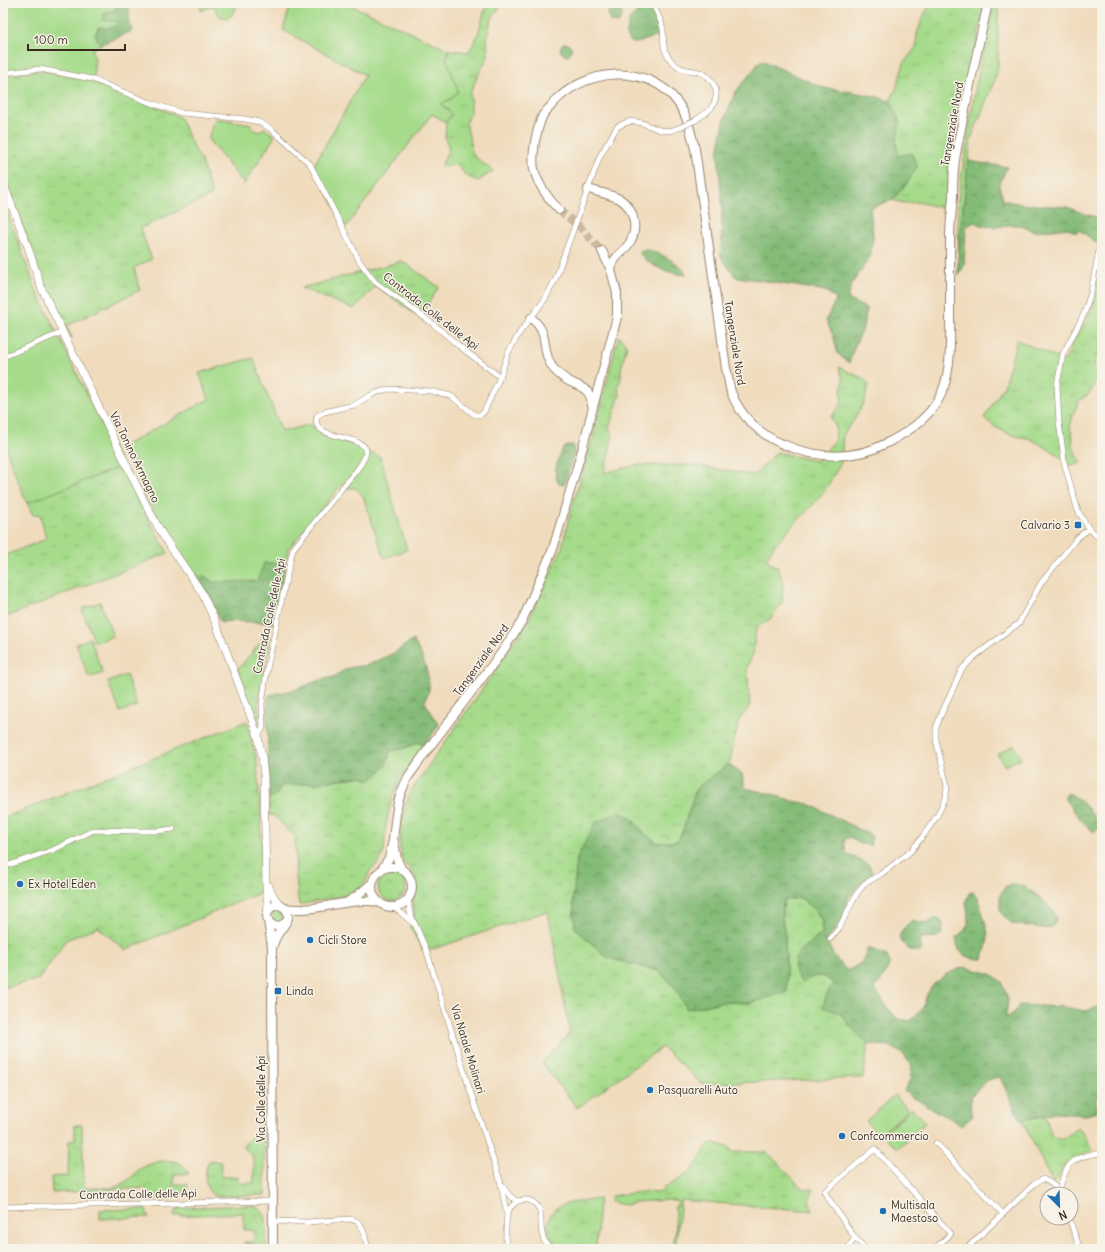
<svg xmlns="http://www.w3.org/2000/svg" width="1105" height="1252" font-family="Delius,sans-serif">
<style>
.grass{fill:url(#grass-tufts);stroke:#708254}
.forest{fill:url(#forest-crowns);stroke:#60724a}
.garden{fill:#a6db8b;stroke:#708254}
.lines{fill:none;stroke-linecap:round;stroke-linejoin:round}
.primary-tunnel{stroke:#ccb89d;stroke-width:8;stroke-dasharray:8 4;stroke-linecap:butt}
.street-casing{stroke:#96836e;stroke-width:6}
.secondary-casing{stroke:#96836e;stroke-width:8}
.primary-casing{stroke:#96836e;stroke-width:10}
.street{stroke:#fff;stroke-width:5}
.secondary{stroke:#fff;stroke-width:7}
.primary{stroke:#fff;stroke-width:8}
.street-bridge-casing{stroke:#96836e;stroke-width:6;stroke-linecap:butt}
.street-bridge{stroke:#fff;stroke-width:5}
.poi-dot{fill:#1f6fb2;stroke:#f7f3e8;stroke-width:1.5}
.labels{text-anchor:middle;stroke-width:3;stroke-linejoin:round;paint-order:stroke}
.street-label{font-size:11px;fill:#3b2a1e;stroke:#f7f3e8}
.poi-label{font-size:11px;fill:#3b2a1e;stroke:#f7f3e8;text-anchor:start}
</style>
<defs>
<pattern id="grass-tufts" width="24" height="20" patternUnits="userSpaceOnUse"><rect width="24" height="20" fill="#a6db8b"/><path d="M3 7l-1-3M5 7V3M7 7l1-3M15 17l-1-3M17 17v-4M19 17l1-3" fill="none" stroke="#90bc78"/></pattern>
<pattern id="forest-crowns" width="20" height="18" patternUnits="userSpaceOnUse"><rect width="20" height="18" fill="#84bb77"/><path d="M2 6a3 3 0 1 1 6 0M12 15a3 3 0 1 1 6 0" fill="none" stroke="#6d9861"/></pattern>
</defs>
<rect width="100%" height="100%" fill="#f7f3e8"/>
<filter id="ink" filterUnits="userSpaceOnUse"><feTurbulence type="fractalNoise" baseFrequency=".025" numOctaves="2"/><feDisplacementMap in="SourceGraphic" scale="8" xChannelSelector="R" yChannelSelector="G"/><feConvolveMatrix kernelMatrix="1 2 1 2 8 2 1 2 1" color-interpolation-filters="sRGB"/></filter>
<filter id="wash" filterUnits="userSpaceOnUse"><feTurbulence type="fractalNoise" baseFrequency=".012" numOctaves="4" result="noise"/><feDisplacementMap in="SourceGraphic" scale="16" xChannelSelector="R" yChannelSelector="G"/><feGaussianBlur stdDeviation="0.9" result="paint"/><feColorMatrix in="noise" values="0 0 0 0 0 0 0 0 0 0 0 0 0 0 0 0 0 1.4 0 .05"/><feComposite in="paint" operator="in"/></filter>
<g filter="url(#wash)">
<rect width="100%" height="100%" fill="#f0dcbd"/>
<g class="grass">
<path d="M 487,3 L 501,3 L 500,7 L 491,19 L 487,39 L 488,56 L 477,77 L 470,94 L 471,110 L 466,123 L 473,155 L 493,171 L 478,181 L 466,176 L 457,164 L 441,167 L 449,148 L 445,138 L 446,122 L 452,114 L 441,104 L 452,98 L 451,74 L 446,58 L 449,50 L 469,52 L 477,37 Z"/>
<path d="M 931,3 L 985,3 L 952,158 L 946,209 L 918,202 L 904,203 L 892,200 L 908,182 L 898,156 L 896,141 L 900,122 L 890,101 L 896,89 L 904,63 L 916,47 L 917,34 L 923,17 Z"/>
<path d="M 995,3 L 998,3 L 998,66 L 995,79 L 971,139 L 959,247 L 958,276 L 958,199 L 973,102 L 981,60 Z"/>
<path d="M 40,71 L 91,81 L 176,115 L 180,118 L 191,143 L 201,160 L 212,195 L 141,228 L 143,236 L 152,259 L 134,268 L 140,290 L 66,326 L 72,338 L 68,338 L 45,288 L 3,172 L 3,76 L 27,72 Z"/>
<path d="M 1102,258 L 1102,346 C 1098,352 1096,360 1093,367 L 1098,374 L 1093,387 L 1089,394 L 1079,401 L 1073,415 L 1070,428 L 1073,437 L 1072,445 L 1078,459 L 1081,462 L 1077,465 L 1069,465 L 1056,453 L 1043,446 L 1031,439 L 1011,435 L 995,427 L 984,418 L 1004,386 L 1017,340 L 1065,361 L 1074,340 L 1085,322 L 1093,306 Z"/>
<path d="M 402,261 L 439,287 L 419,317 L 376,286 L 354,309 L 301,288 Z"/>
<path d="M 619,336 L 627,345 L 621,369 L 621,378 L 618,387 L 620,395 L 609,428 L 613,436 L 604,473 L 637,465 L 692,465 L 754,475 L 777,452 L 816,461 L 834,442 L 836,428 L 831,417 L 842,403 L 841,393 L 843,380 L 839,367 L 862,378 L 869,384 L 864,402 L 854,420 L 843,435 L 841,463 L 824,492 L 809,509 L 791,527 L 774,546 L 766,559 L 777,567 L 783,581 L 782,603 L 771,618 L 756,628 L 753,654 L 747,667 L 750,706 L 739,720 L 729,765 L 716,773 L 696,789 L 684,827 L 678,841 L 658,843 L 644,833 L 630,817 L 573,899 L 575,928 L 608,958 L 659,971 L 676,989 L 687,1009 L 722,1002 L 750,1003 L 787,992 L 785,936 L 782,917 L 784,899 L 801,898 L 816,911 L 822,921 L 822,934 L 799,951 L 813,976 L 823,976 L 833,983 L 826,996 L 851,1027 L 868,1044 L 863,1078 L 702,1084 L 662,1047 L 577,1108 L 542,1063 L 570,1033 L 548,911 L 424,952 L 410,927 C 411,923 413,919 414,915 C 415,911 412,907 413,903 C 413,891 421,887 413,873 C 409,866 403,865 401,856 C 397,834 403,812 410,792 L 497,668 L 528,621 L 562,548 L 568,521 L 592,440 L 614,353 Z"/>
<path d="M 122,466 L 139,503 L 168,553 L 3,618 L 3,561 L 6,560 L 8,554 L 46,539 L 40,514 L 33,515 L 27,503 Z"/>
<path d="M 263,635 L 271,637 L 258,705 L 260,720 L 259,723 L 256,723 L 238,669 L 261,642 Z"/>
<path d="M 247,721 L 257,763 L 261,816 L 262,892 L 125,950 L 98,927 L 66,940 L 39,979 L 3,988 L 3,818 Z"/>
<path d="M 418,742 L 424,746 L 401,777 L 392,799 L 386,824 L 384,851 L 380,861 L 370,871 L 365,883 L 360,888 L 346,895 L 299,905 L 296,877 L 295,837 L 273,815 L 269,815 L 269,798 L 277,794 L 281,785 L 316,783 L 363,776 L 369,781 L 381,771 L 390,751 L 405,748 Z"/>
<path d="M 1014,745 L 1021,758 L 1005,766 L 997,754 Z"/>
<circle cx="392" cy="887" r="14"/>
<circle cx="278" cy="916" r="5.5"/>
<path d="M 1045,1115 L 1052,1136 L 1062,1140 L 1077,1128 L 1081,1131 L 1093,1150 C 1079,1157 1061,1162 1058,1180 L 1054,1183 L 1051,1179 L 1022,1120 Z"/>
<path d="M 75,1125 L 82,1125 L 84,1188 C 94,1188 110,1189 118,1186 C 123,1184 130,1179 134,1175 C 136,1173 137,1170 140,1169 C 155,1160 181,1154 189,1174 L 174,1174 L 174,1184 L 188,1184 C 186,1200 167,1198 155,1198 L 145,1188 L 52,1193 L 51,1177 L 68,1176 L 69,1141 L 75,1140 Z"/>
<path d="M 264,1130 L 265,1195 L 216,1196 C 214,1195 212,1194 210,1192 C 204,1185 204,1167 210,1160 L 221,1162 L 221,1177 L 238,1177 L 238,1183 L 254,1183 L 254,1163 L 252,1155 L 242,1146 L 257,1133 Z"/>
<path d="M 712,1142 C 718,1144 724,1146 730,1148 L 730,1152 L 767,1152 L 801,1187 L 804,1189 L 813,1189 L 812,1195 L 809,1200 L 813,1211 L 681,1200 L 675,1249 L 672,1249 C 674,1239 677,1228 675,1219 C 675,1214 674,1211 675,1206 L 677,1206 L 678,1202 L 674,1200 L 668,1200 L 636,1202 L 625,1205 L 610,1202 L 611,1196 L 646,1191 L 655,1193 L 661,1192 L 665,1189 L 663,1187 C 676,1183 689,1174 697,1163 C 702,1156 705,1146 712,1142 Z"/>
<path d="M 599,1199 L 596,1249 C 588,1249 570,1251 564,1249 C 546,1243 542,1215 559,1207 C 570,1201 588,1201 599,1199 Z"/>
<path d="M 250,1205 C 255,1206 259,1207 262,1211 C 269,1217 266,1239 266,1249 L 259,1249 L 253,1244 L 244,1244 L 244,1242 L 254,1242 L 254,1230 L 244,1230 L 243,1213 L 173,1216 L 178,1208 Z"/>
<path d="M 145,1209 L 149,1217 L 100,1219 L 100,1210 Z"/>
</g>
<g class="forest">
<path d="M 116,3 L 129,3 L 129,18 L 132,31 L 100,45 L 95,34 L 99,27 L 109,28 L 117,22 L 102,20 L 104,14 L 116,9 Z"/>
<path d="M 612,5 L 616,5 C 623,11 624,17 618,23 L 610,21 L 608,16 L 609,7 Z"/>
<path d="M 645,5 L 650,5 C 657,15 659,26 659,37 C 647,35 634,52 626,36 C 628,32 627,30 628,26 C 629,16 639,10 645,5 Z"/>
<path d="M 563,43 L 566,43 L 572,47 L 570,53 L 567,56 C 561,54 558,49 563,43 Z"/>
<path d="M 761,60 L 824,88 L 846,91 L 874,96 L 890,101 L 900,122 L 896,141 L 898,156 L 912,153 L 917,167 L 908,182 L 892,200 L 870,208 L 873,237 L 870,257 L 851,285 L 848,299 L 867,309 L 862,331 L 855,345 L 849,363 L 838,354 L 833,335 L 826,320 L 836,299 L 826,291 L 765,281 L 736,277 L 721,257 L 722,205 L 718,153 L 724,121 L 735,93 Z"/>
<path d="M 968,161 L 1007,167 L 999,185 L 1003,200 L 1021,204 L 1067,207 L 1085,214 L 1100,218 L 1102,217 L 1102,236 L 1098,244 C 1091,239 1086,234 1079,230 L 1076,233 L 1067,228 L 1053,230 L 1034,231 L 1019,225 L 1008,225 L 997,227 L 984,226 L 974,222 L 966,227 L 964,266 L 958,276 L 959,247 Z"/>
<path d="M 641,250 C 651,248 673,260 681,267 C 684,269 685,272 686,275 C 671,274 647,266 640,253 Z"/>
<path d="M 569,445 L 573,445 L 574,454 L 564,485 C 548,483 559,456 563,448 Z"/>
<path d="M 286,562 L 274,623 L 227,621 L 221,623 L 204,588 L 197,577 L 264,563 Z"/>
<path d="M 413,640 C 421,653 429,671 429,686 C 430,691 426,697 425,702 L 439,725 L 424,746 L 418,742 L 405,748 L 390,751 C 388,766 380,772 369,781 L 362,776 L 316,783 L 282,785 L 277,794 L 269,798 L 267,711 L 269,695 L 294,690 L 317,681 L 333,677 L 348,668 L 368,665 L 394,653 Z"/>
<path d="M 729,765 L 742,774 L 745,788 L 776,795 L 792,801 L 809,804 L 872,836 L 870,846 L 859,843 L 850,837 L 844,840 L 846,853 L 869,865 L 873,875 L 861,883 L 849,897 L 843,918 L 827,941 C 831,953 838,963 848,971 L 862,962 L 868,948 L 887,956 L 890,963 L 883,978 L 875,989 L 887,1007 L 898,1019 L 910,1021 L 923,1008 L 927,994 L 933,985 L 946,974 L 964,967 L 991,974 L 1002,982 L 1008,999 L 1006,1018 L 1015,1012 L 1019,1005 L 1065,1007 L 1086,1011 L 1102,1005 L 1102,1093 L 1096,1099 L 1097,1112 L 1086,1115 L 1056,1113 L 1022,1120 L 1016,1112 L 1000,1077 L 988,1080 L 972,1095 L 970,1106 L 973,1116 L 961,1126 L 954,1120 L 926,1106 L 922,1102 L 913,1098 L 904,1091 L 910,1080 L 912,1067 L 904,1055 L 890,1046 L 868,1044 L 851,1027 L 841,1014 L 823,1007 L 826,996 L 833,983 C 820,973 816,974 802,983 C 783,958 803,948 822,934 L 822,921 L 816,911 L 801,898 L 784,900 L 782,917 L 785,936 L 787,992 L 750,1003 L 722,1002 L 687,1009 L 676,989 L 659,971 L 608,958 L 575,928 L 573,899 L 577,858 L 595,823 L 618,812 L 630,817 L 644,833 L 658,843 L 678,841 L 684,827 L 696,789 L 716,773 Z"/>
<path d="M 1068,793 C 1079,797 1099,817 1098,829 L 1095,832 C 1088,830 1069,805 1064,798 Z"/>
<path d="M 1016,884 C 1020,886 1025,887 1028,889 C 1036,894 1055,909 1056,918 C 1056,922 1053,926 1050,929 L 1012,924 L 1004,916 L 1000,909 L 1000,895 L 1006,886 Z"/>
<path d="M 973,892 L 978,897 C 981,910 987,923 988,937 C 988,944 984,952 983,959 C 968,959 955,954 957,937 L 965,930 L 969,922 L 966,901 L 969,893 Z"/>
<path d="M 935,918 L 940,920 L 943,924 L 942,934 L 936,937 L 921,938 L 919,940 L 921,950 L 918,952 C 908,951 904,946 899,937 C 902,929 906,925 913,920 C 921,923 928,925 935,918 Z"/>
</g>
<g class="garden">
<path d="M 3,3 L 116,3 L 116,9 L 104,14 L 102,20 L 118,22 L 117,25 L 109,28 L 99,27 L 95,34 L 100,45 L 92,49 L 95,60 L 94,66 L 94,78 L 40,68 L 3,72 Z"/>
<path d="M 199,3 L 235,3 L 236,9 L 229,18 L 220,17 L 215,8 L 211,6 L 202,11 Z"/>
<path d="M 291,3 L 346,3 L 449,50 L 446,58 L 458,91 L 452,98 L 441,104 L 452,114 L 446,122 L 432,114 L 345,228 L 314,165 L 365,75 L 283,30 Z"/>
<path d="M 215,118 L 252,124 L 253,129 L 259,132 L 264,128 L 275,136 L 244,184 L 208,139 Z"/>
<path d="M 3,202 L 37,292 L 122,466 L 27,503 L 13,469 L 3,439 Z"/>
<path d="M 253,358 L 282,432 L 311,424 L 321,435 L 346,442 L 380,457 L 407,550 L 384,558 L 363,496 L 355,488 L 347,488 L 343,483 L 288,549 L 286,562 L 264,563 L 257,581 L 213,582 L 205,576 L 197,577 L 163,528 L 145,496 L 122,447 L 209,399 L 199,373 Z"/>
<path d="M 100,602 L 113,636 L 95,643 L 82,609 Z"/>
<path d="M 90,638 L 103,673 L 89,678 L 76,644 Z"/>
<path d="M 126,675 L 137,706 L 120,712 L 108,682 Z"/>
<path d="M 895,1095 L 908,1110 L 879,1136 L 866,1121 Z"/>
<path d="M 912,1108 L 926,1122 L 897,1149 L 883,1134 Z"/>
</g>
</g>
<g filter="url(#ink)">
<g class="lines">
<path class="primary-tunnel" d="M 559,210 L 580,227 L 602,251"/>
<defs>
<g id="street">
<path d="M 652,3 C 656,11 661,19 663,29 C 664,39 662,49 669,58 C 672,62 676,66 681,68 C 687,71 695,70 702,73 C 710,77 717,86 716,95 C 715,108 706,113 696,120"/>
<path d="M 3,73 L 40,69 L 92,79 L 148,102 L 182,113 L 245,119 L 259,122 L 271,129 L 310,164 L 360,262 L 375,282 L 432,323 L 459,346 L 500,377"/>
<path d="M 1102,241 L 1100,244 L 1091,292 L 1084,314 L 1063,354 L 1057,385 L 1059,423 L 1065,466 L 1078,511 L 1089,529 L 1102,540"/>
<path d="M 3,357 L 63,332"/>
<path d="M 258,736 L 263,728 L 262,704 L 267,669 L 287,575 L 293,549 L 359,467 C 362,462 367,456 366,450 C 362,434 309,440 317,416 L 324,412 L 354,405 L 373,394 L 388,389 L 431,391 L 451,396 L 475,415 L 480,415 L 484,412 L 500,377 L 508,353 L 520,332 L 545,299 L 555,280 L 600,156 L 617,127 L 625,123 L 632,121 L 642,123 L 660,130 L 670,131 L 681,127"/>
<path d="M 3,867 L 53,850 L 94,830 L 137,831 L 157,831 L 173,829"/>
<path d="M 408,899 L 410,913 L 426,949 L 469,1087 L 500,1180 L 507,1215"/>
<path d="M 392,907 L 400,912 L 414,924"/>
<path d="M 830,939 L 839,928 L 856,895 L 864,884 L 881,874 L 910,852 L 923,836 L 937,816 L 946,797 L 947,786 L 936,740 L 936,728 L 940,717 L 962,669 L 975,656 L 1019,623 L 1041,583 L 1077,538 L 1089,529"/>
<path d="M 936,1143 L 1003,1214 L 1034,1184 L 1043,1179 C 1050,1182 1057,1187 1060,1194"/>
<path d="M 502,1185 C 507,1192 510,1198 518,1201"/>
<path d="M 1059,1191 C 1066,1163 1072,1156 1102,1153"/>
<path d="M 3,1207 L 273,1201"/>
<path d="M 1069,1218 L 1080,1249"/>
<path d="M 273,1221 L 307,1222 L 350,1219 C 353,1220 357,1221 359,1223 C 365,1229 366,1242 368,1249"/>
<path d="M 506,1249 C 506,1241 505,1219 508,1212 C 509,1208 513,1205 516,1202 C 520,1200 526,1199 531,1201 C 546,1208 538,1224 543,1237 C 544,1242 548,1246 552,1249"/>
<path d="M 847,1249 L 855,1238"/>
<path d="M 866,1249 L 855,1238 L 824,1192 L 875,1149 L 951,1234 L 934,1249"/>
<path d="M 966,1249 L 1003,1214"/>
</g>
<g id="secondary">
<path d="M 3,183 L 28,247 L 41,287 L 144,501 L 162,534 L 202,593 L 215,621 L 258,736 L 262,757 L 264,776 L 266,887 L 268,905 L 267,914"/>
<path d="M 269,886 C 272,895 275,900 282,906"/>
</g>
<g id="primary">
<path d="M 588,189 C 598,192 610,194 620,199 C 635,209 639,231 628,245 C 621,255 613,256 611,270"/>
<path d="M 559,210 C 549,200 537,183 534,169 C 532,160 534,150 535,141 C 537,133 539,123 543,115 C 545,112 548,109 551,106 C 582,68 648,61 678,103 C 688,117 691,133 695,149 L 726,368 C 728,376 729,384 731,392 C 740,416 761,436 785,445 C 818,459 855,460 887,443 C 906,433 925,421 937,402 C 953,377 950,338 950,309 C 950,285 950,262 950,238 C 950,224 952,210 953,197 C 953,185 953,172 955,160 C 957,146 960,133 963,119 C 971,80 979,42 988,3"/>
<path d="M 531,318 C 551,333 540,351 553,368 C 557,373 562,377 567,380 C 579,387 591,387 592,405"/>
<path d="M 394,842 L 397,859 L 401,868"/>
<circle cx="392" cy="887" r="20"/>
<path d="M 382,869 L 389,858 L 393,840 L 395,821 L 398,802 L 403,788 L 408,777 L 434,741 L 502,652 L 522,621 L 553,549 L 582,450 L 593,407 L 617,317 L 617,293 L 611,270 L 602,251"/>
<path d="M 349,901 L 357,896 L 372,883"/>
<path d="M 285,908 C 317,913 347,897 379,902"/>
<path d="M 268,920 L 272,948 L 273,1249"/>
<path d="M 273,945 C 274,942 276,937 278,934 C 281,929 286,924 288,918 C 290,909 279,902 272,907 C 260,915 272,933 285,923"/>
</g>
</defs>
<use href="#street" class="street-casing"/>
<use href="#secondary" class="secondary-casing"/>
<use href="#primary" class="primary-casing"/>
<use href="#street" class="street"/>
<use href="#secondary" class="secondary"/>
<use href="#primary" class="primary"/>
<defs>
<path id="street-bridge" d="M 681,127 L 696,120"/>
</defs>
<use href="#street-bridge" class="street-bridge-casing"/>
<use href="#street-bridge" class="street-bridge"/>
</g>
</g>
<g class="poi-dot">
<rect x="1074" y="521" width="8" height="8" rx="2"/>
<circle cx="20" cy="884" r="4"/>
<circle cx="310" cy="940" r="4"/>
<rect x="274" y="987" width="8" height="8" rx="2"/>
<circle cx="650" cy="1090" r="4"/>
<circle cx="842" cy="1136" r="4"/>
<circle cx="883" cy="1211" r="4"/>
</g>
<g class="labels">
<g class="street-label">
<text transform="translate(952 124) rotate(-80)" y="4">Tangenziale Nord</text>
<text transform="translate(431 311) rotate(38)" y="4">Contrada Colle delle Api</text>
<text transform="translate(735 343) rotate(81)" y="4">Tangenziale Nord</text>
<text transform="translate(135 457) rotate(64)" y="4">Via Tonino Armagno</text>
<text transform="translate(269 616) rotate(-78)" y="4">Contrada Colle delle Api</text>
<text transform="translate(481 660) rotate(-54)" y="4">Tangenziale Nord</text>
<text transform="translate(468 1049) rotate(73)" y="4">Via Natale Molinari</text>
<text transform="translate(261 1099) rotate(-90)" y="4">Via Colle delle Api</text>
<text transform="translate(138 1194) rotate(-1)" y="4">Contrada Colle delle Api</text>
</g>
<g class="poi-label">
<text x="1070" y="529" text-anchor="end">Calvario 3</text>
<text x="28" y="888">Ex Hotel Eden</text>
<text x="318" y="944">Cicli Store</text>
<text x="286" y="995">Linda</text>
<text x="658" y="1094">Pasquarelli Auto</text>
<text x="850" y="1140">Confcommercio</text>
<text x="891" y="1209">Multisala<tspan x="891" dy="13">Maestoso</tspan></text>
</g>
</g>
<rect width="1105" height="1252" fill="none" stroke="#f7f3e8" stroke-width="16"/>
<g transform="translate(1059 1206) rotate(157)"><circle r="19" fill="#f7f3e8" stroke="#aca397"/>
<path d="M0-3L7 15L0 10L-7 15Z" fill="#1f6fb2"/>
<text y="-6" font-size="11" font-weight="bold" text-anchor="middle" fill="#3b2a1e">N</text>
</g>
<path d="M28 44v6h97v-6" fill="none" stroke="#3b2a1e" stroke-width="2"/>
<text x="34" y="44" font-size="12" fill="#3b2a1e" stroke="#f7f3e8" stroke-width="3" paint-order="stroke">100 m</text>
</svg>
